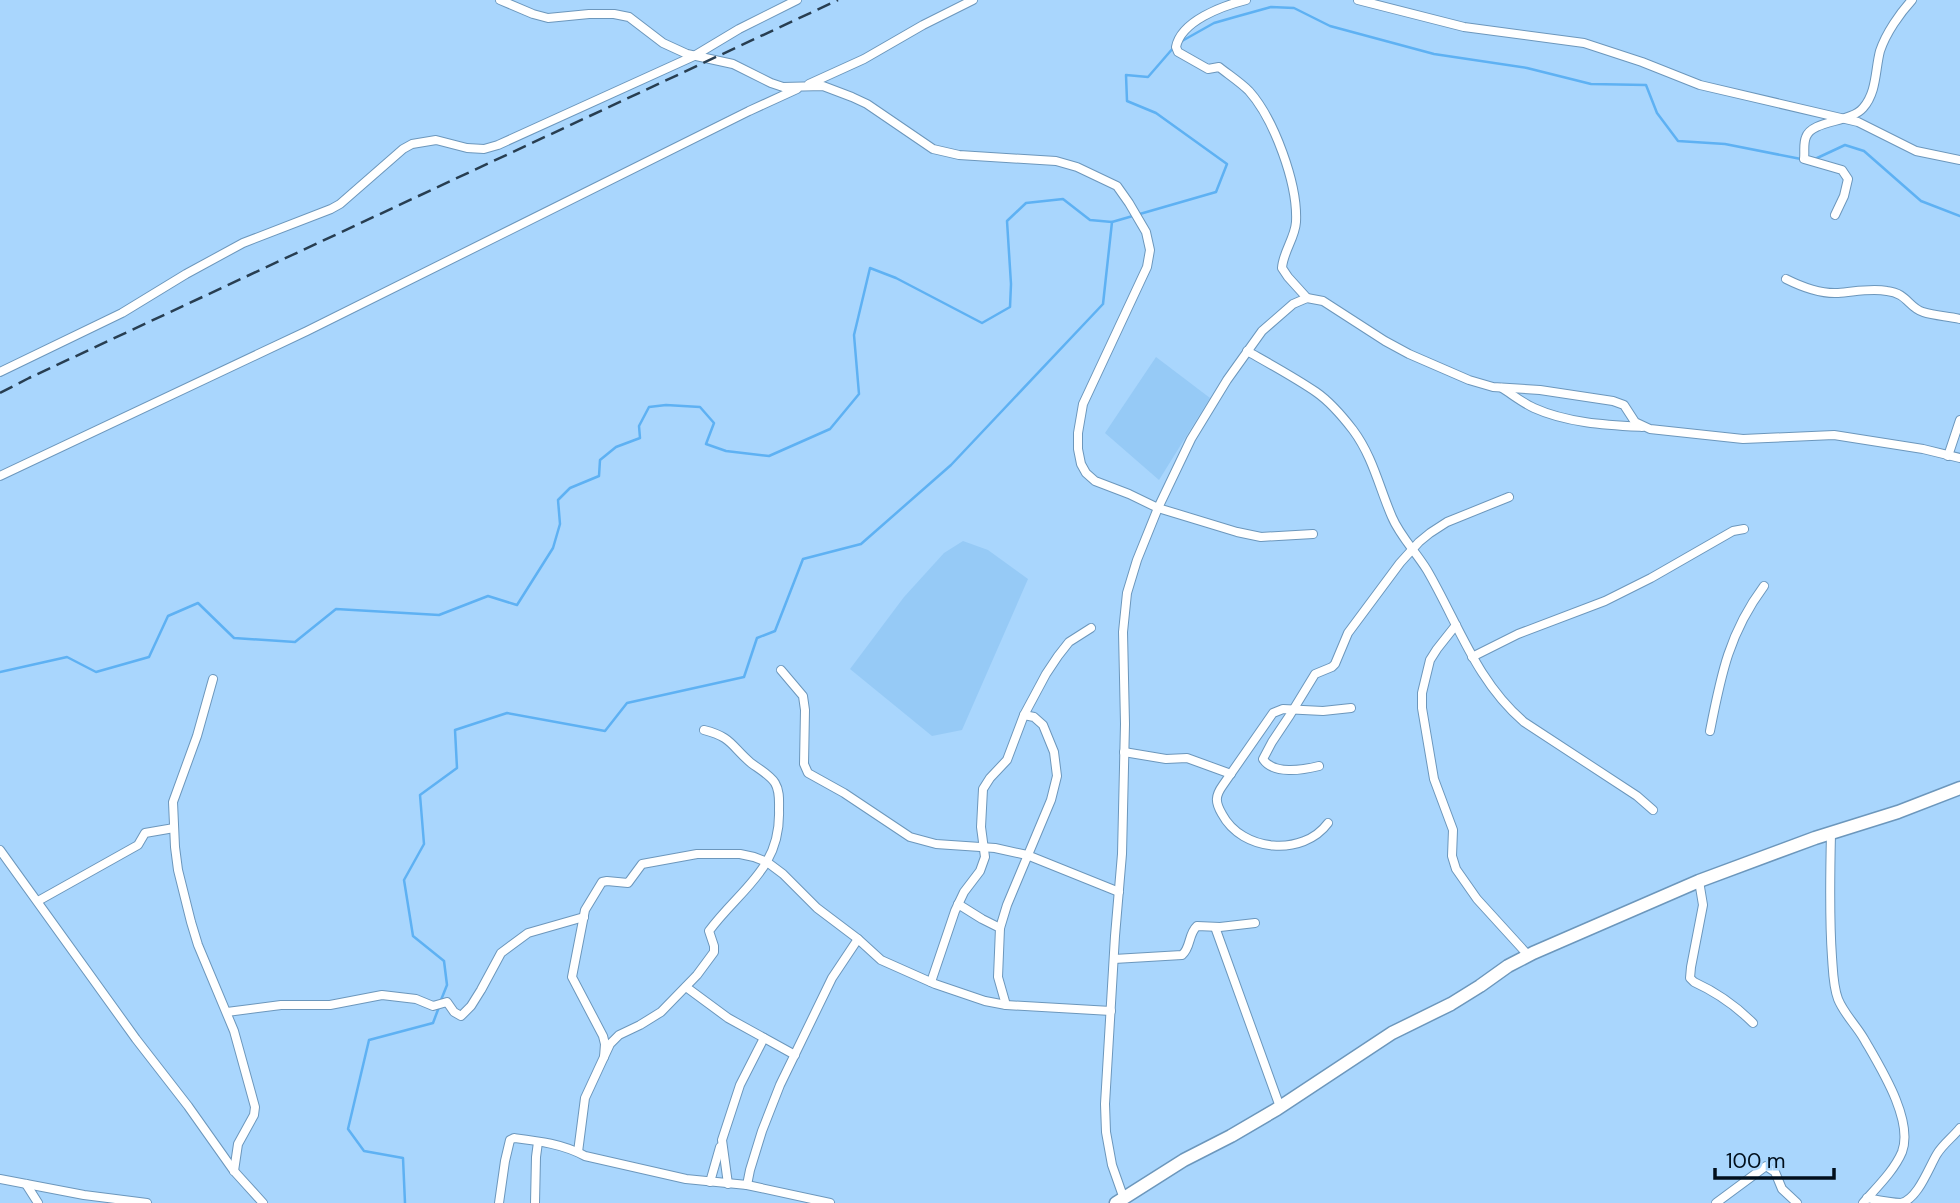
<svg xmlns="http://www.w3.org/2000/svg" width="1960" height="1203" font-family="'DM Sans',sans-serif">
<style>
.built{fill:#96caf6}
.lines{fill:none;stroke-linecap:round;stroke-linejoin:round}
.stream{stroke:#5eb1f3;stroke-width:2.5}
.street-casing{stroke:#6c97bc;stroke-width:10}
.secondary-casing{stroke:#6c97bc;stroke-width:15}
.street{stroke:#fff;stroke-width:8}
.secondary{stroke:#fff;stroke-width:12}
.rail{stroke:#283e51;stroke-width:2.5;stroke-dasharray:14 7;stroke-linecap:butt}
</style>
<rect width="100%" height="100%" fill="#a9d6fd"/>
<g class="built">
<path d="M 1156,357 L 1210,398 L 1159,480 L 1105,433 Z"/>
<path d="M 963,541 L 988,550 L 1028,579 L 962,730 L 932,736 L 850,669 L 904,597 L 944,553 Z"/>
</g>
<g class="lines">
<g class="stream">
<path d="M 1182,41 L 1214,23 L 1235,17 L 1271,7 L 1294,8 L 1330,26 L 1434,54 L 1527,68 L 1591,84 L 1646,85 L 1657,113 L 1678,141 L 1725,144 L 1801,159"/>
<path d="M 1815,159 L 1845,145 L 1864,151 L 1921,201 L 1960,216"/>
<path d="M 0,672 L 67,657 L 96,672 L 149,657 L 168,616 L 198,603 L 234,638 L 295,642 L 336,609 L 439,615 L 488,596 L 517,605 L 553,548 L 560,524 L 558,500 L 570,488 L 599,476 L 600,460 L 616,447 L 640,438 L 639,426 L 649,407 L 666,405 L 700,407 L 714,423 L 706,444 L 726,451 L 769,456 L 830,429 L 859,394 L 854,335 L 870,268 L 896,278 L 982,323 L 1010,307 L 1011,284 L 1007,221 L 1026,203 L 1063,199 L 1090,220 L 1112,222 L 1216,192 L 1227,164 L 1156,113 L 1127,101 L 1126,75 L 1148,77 L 1174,47"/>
<path d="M 441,1000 L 447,985 L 444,961 L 413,936 L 404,880 L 424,844 L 420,795 L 457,768 L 455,730 L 507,713 L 605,731 L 627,703 L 744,677 L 757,638 L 775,631 L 803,559 L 861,544 L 951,465 L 1103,304 L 1112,222"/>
<path d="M 405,1203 L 403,1158 L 364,1151 L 348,1129 L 369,1040 L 433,1023 L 439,1007"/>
</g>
<defs>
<g id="street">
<path d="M 500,0 L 533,14 L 548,18 L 589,14 L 614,14 L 629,17 L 663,43 L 687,54 L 733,64 L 771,83 L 783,87 L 823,86 L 852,97 L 867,104 L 933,149 L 959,155 L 1056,161 L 1077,167 L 1117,186 L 1129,203 L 1146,232 L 1150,250 L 1147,267 L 1083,404 L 1078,433 L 1078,449 L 1081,464 L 1086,473 L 1095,481 L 1129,494 L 1158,508 L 1237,532 L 1261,537 L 1313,534"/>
<path d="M 1246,0 C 1222,6 1181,21 1176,47 L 1178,52 L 1208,69 L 1219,67 C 1229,75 1240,82 1249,91 C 1274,119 1298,184 1296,222 C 1295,238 1283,252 1282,268 L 1288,277 L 1307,298"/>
<path d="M 1358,0 L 1464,27 L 1584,43 L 1642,62 L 1700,85 L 1858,122 L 1916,151 L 1960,160"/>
<path d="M 809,84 L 864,59 L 923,25 L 973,0"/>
<path d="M 1835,215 L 1844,196 L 1848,179 L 1842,170 L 1804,159 C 1805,152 1803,144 1806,137 C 1812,120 1850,123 1863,108 C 1877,92 1875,70 1880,51 C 1886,33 1900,13 1912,0"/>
<path d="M 1786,279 C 1802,287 1821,294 1838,293 C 1854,292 1870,288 1887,291 C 1907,293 1909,308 1923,312 C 1935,316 1948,316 1960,319"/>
<path d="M 1247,351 C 1270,364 1294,377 1316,392 C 1329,401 1343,417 1353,430 C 1373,457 1379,487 1392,517 C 1400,536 1416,552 1427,570 C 1458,623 1476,681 1524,722 L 1637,796 L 1653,810"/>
<path d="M 0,372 L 122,313 L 186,274 L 243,243 L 331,209 L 340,204 L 403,149 L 412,144 L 436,140 L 467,148 L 484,149 L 498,145 L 694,56 L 739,29 L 797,0"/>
<path d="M 1502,388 C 1513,395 1523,403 1534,408 C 1567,423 1607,425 1642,427"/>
<path d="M 1948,456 L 1960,420"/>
<path d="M 0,476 L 307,331 L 749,111 L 797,89"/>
<path d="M 1456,625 L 1437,649 L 1430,660 L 1422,693 L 1422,708 L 1434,779 L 1453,830 L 1452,856 L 1456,869 L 1477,899 L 1528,955"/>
<path d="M 1472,657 L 1518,634 L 1605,601 L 1651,578 L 1733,531 L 1744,529"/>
<path d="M 781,670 L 803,696 L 805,710 L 804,764 L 808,773 L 844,793 L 910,837 L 936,844 L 995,848 L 1027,855 L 1119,892"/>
<path d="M 213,679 L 197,736 L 173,802 L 175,847 L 178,870 L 191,922 L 198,945 L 234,1031 L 255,1107 L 254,1115 L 238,1144 L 234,1171"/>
<path d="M 1710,731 C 1721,675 1729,633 1764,586"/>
<path d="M 1124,752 L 1166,759 L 1187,758 L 1231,774"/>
<path d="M 1319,766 C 1303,770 1273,775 1263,759 L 1272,742 L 1290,715 L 1315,674 L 1332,667 L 1335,664 L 1348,633 L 1400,563 L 1419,542 L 1430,533 L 1447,522 L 1509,497"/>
<path d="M 1328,823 C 1303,857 1242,852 1222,814 C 1215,802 1215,796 1223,785 L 1273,713 L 1283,709 L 1323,711 L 1351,708"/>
<path d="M 1831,834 C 1830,875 1829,916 1832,957 C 1833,970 1833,986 1838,999 C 1844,1014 1856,1025 1864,1039 C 1880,1067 1914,1120 1902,1152 C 1894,1171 1876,1188 1863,1203"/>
<path d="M 0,850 L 136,1039 L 188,1106 L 234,1171 L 263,1203"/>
<path d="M 1699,881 L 1703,905 L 1691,967 L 1690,978 L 1694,982 C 1716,992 1736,1006 1753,1023"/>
<path d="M 38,901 L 138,845 L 145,833 L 174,828"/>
<path d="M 958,904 L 982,919 L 1000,928"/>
<path d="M 1215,927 L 1280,1107"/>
<path d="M 1114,959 L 1182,955 C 1191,948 1188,934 1197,926 L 1220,927 L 1255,923"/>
<path d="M 931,982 L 955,911 L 964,892 L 980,871 L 985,857 L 981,827 L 983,789 L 990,778 L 1007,760 L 1024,715 L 1046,674 L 1058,656 L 1069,642 L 1091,628"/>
<path d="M 686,987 L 728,1018 L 795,1055"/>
<path d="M 1006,1005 L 998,977 L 1000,928 L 1007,905 L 1051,800 L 1057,776 L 1054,752 L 1043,725 L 1034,717 L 1024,715"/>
<path d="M 227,1012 L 281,1005 L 330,1005 L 382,995 L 416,999 L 433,1006 L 447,1002 L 454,1012 L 461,1016 L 471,1006 L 481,990 L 501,953 L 528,933 L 584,917"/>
<path d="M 604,1057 L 605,1044 L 603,1036 L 572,977 L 585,910 L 602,882 L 607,881 L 628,883 L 642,864 L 697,854 L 740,854 L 754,857 L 767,862 L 783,874 L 817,908 L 858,939 L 881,960 L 935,984 L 985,1001 L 1006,1005 L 1111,1011"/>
<path d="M 578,1152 L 585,1098 L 610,1044 L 619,1035 L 640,1025 L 661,1012 L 697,975 L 714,952 L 714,946 L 709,931 C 740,889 781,869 779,810 C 779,801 780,791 775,783 C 770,775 759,769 751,763 C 731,746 732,737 704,730"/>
<path d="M 0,1179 L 84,1195 L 147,1203"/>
<path d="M 710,1182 L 720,1147"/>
<path d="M 26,1184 L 38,1203"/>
<path d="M 728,1184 L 722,1140 L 740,1085 L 764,1038"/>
<path d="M 747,1185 L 750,1170 L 762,1131 L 780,1085 L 832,978 L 858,939"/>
<path d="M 1867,1198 C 1877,1200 1891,1203 1901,1203 C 1918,1199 1929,1167 1937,1154 C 1943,1144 1953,1137 1960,1128"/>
<path d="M 1124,1199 L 1112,1165 L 1106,1132 L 1105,1104 L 1115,936 L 1122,854 L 1125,724 L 1123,632 L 1127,593 L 1137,560 L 1158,508 L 1191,439 L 1227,380 L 1262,331 L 1293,304 L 1307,298 L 1323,301 L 1385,341 L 1409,354 L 1469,380 L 1493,387 L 1540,390 L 1613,401 L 1624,405 L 1635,422 L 1650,429 L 1743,439 L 1834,435 L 1923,449 L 1960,458"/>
<path d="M 499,1203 L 505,1161 L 510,1140 L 514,1138 C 538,1141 563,1144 585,1156 L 686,1179 L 747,1185 L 830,1203"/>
<path d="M 535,1203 L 536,1157 L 538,1142"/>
<path d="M 1716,1203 L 1766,1166 L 1775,1172 L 1782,1189 L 1797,1203"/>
</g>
<path id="secondary" d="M 1116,1203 L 1184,1160 L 1231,1136 L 1277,1109 L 1392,1033 L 1451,1004 L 1480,986 L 1508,966 L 1533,953 L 1699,881 L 1815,838 L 1898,812 L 1960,788"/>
</defs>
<use href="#street" class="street-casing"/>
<use href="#secondary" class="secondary-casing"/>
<use href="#street" class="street"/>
<use href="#secondary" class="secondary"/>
<path class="rail" d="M 0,393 L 29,378 L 838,0"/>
</g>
<path d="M1715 1168v10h119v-10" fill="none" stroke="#010f1c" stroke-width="3.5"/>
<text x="1726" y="1168" font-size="21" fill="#010f1c" stroke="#a9d6fd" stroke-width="5" paint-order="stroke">100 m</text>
</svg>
